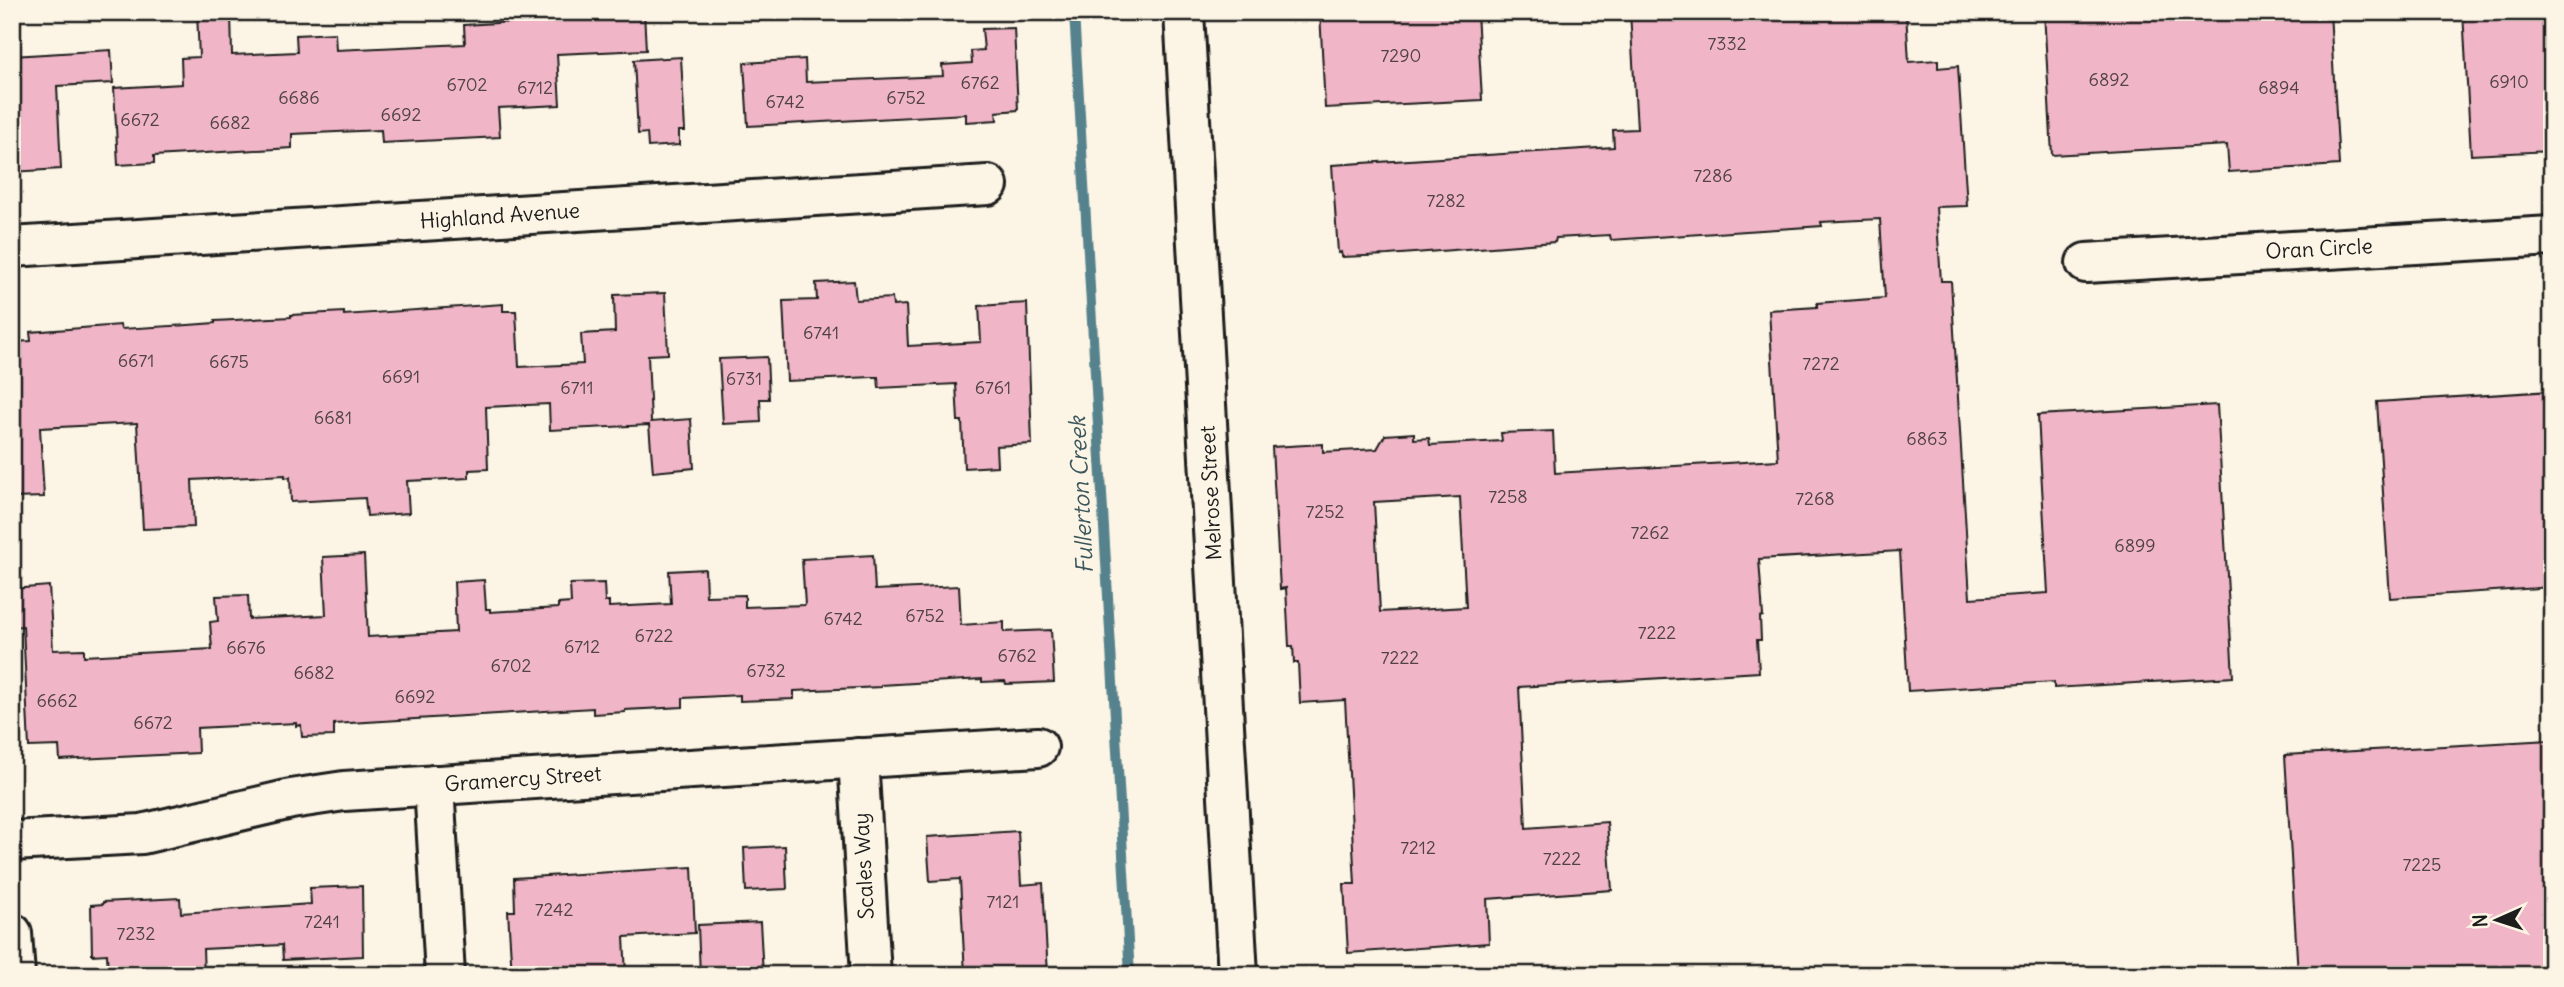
<svg xmlns="http://www.w3.org/2000/svg" width="2564" height="987" font-family="Delius,sans-serif">
<style>
.lines{fill:none;stroke-linecap:round;stroke-linejoin:round}
.stream{stroke:#54828c;stroke-width:10}
.building{fill:#f0b6c7;stroke:#1c1c1c;stroke-width:2;fill-rule:evenodd}
.minor-casing{stroke:#1c1c1c;stroke-width:44}
.minor{stroke:#fcf5e5;stroke-width:38}
.labels{text-anchor:middle;stroke-width:6;stroke-linejoin:round;paint-order:stroke}
.number-label{font-size:18px;fill:#514247}
.street-label{font-size:21px;fill:#1c1c1c;stroke:#fcf5e5}
.water-label{font-size:23px;font-style:italic;fill:#3d585d;stroke:#fcf5e5}
</style>
<rect width="100%" height="100%" fill="#fcf5e5"/>
<filter id="ink" filterUnits="userSpaceOnUse"><feTurbulence type="fractalNoise" baseFrequency=".0143" numOctaves="2"/><feDisplacementMap in="SourceGraphic" scale="14" xChannelSelector="R" yChannelSelector="G"/><feConvolveMatrix kernelMatrix="1 2 1 2 8 2 1 2 1" color-interpolation-filters="sRGB"/></filter>
<g filter="url(#ink)">
<g class="lines">
<path class="stream" d="M 1074,12 L 1130,975"/>
</g>
<g class="building">
<path d="M 197,12 L 231,12 L 232,55 L 297,52 L 296,35 L 335,33 L 336,50 L 465,44 L 464,25 L 544,20 L 544,12 L 644,12 L 646,50 L 557,54 L 560,105 L 498,108 L 500,137 L 382,143 L 381,130 L 292,134 L 292,148 L 154,156 L 154,163 L 118,165 L 114,88 L 182,84 L 181,58 L 199,57 Z"/>
<path d="M 1320,12 L 1477,12 L 1482,100 L 1325,108 Z"/>
<path d="M 1630,12 L 1906,12 L 1909,62 L 1938,60 L 1938,68 L 1958,66 L 1967,206 L 1936,207 L 1941,281 L 1951,281 L 1970,598 L 2048,593 L 2038,415 L 2217,405 L 2233,677 L 2054,688 L 2054,682 L 1908,691 L 1900,551 L 1759,559 L 1763,616 L 1760,617 L 1761,640 L 1757,640 L 1759,672 L 1519,687 L 1526,828 L 1607,822 L 1612,890 L 1487,899 L 1489,943 L 1348,953 L 1344,884 L 1355,884 L 1345,700 L 1300,703 L 1298,663 L 1294,663 L 1293,646 L 1289,646 L 1286,588 L 1280,589 L 1272,447 L 1323,444 L 1323,452 L 1377,449 L 1385,435 L 1414,433 L 1414,439 L 1429,438 L 1430,445 L 1502,441 L 1501,433 L 1553,431 L 1555,473 L 1778,460 L 1769,310 L 1817,307 L 1817,303 L 1885,298 L 1880,219 L 1821,222 L 1822,226 L 1641,238 L 1611,240 L 1610,235 L 1556,238 L 1555,242 L 1388,255 L 1342,257 L 1341,252 L 1338,253 L 1332,165 L 1614,147 L 1613,130 L 1637,129 ZM 1460,497 L 1466,607 L 1380,612 L 1374,502 Z"/>
<path d="M 2044,12 L 2330,12 L 2339,165 L 2229,172 L 2227,145 L 2052,155 Z"/>
<path d="M 2463,12 L 2552,12 L 2552,151 L 2471,155 Z"/>
<path d="M 1014,28 L 1018,110 L 996,112 L 997,120 L 966,122 L 966,114 L 748,126 L 744,63 L 805,59 L 806,82 L 943,76 L 942,65 L 972,63 L 971,51 L 984,50 L 982,29 Z"/>
<path d="M 111,50 L 113,83 L 57,86 L 61,169 L 12,172 L 12,56 Z"/>
<path d="M 681,57 L 685,131 L 679,131 L 679,145 L 648,147 L 647,133 L 638,134 L 634,60 Z"/>
<path d="M 854,281 L 856,300 L 892,298 L 893,306 L 906,305 L 908,346 L 981,342 L 979,306 L 1027,303 L 1032,444 L 996,446 L 997,466 L 964,468 L 962,421 L 958,421 L 956,384 L 879,388 L 878,377 L 872,377 L 787,381 L 783,301 L 817,300 L 816,283 Z"/>
<path d="M 665,293 L 668,354 L 648,355 L 651,422 L 691,419 L 694,468 L 653,472 L 649,425 L 550,430 L 549,404 L 486,407 L 488,469 L 469,470 L 469,478 L 407,481 L 409,513 L 367,516 L 365,498 L 291,502 L 290,477 L 285,478 L 285,475 L 192,480 L 194,527 L 143,529 L 137,423 L 40,428 L 44,497 L 12,498 L 12,342 L 31,341 L 30,332 L 120,325 L 121,329 L 188,325 L 215,323 L 215,321 L 291,317 L 291,315 L 344,312 L 344,315 L 503,304 L 503,311 L 516,311 L 519,367 L 583,364 L 581,334 L 615,332 L 614,295 Z"/>
<path d="M 767,357 L 769,399 L 760,399 L 761,422 L 723,424 L 719,359 Z"/>
<path d="M 2552,391 L 2552,587 L 2390,598 L 2377,402 Z"/>
<path d="M 364,555 L 368,637 L 456,632 L 454,582 L 484,580 L 486,609 L 490,609 L 490,612 L 558,608 L 558,604 L 571,603 L 570,584 L 604,583 L 605,602 L 609,601 L 609,607 L 671,604 L 669,571 L 705,569 L 706,596 L 745,595 L 745,607 L 805,605 L 802,559 L 873,555 L 875,590 L 959,586 L 961,625 L 1004,622 L 1004,632 L 1051,630 L 1054,682 L 1006,684 L 1005,681 L 982,682 L 982,679 L 881,685 L 881,687 L 794,691 L 794,699 L 740,701 L 740,695 L 683,698 L 683,707 L 625,710 L 625,712 L 593,714 L 593,708 L 334,724 L 334,736 L 302,737 L 301,725 L 296,726 L 296,723 L 197,728 L 198,753 L 60,760 L 59,746 L 29,747 L 23,626 L 12,627 L 12,589 L 49,586 L 53,650 L 84,649 L 84,656 L 212,649 L 210,622 L 218,621 L 216,596 L 248,595 L 249,619 L 326,615 L 323,557 Z"/>
<path d="M 2552,740 L 2552,975 L 2298,975 L 2285,755 Z"/>
<path d="M 1018,831 L 1021,885 L 1043,883 L 1048,975 L 965,975 L 960,879 L 930,881 L 927,837 Z"/>
<path d="M 785,846 L 787,889 L 746,891 L 744,848 Z"/>
<path d="M 692,867 L 695,933 L 624,937 L 626,975 L 512,975 L 508,911 L 515,911 L 514,878 Z"/>
<path d="M 362,886 L 363,956 L 283,960 L 282,945 L 203,949 L 204,975 L 108,975 L 107,954 L 92,955 L 91,905 L 103,904 L 103,902 L 180,898 L 181,913 L 311,904 L 310,888 Z"/>
<path d="M 760,922 L 763,975 L 700,975 L 698,925 Z"/>
</g>
<g class="lines">
<defs>
<g id="minor">
<path d="M 1184,12 L 1238,975"/>
<path d="M 12,247 L 988,185"/>
<path d="M 2086,263 L 2552,236"/>
<path d="M 858,758 L 871,975"/>
<path d="M 434,785 L 445,975"/>
<path d="M 12,841 L 142,834 L 291,799 L 344,791 L 1038,747"/>
<path d="M 12,933 L 15,975"/>
</g>
</defs>
<use href="#minor" class="minor-casing"/>
<use href="#minor" class="minor"/>
</g>
</g>
<g class="labels">
<g class="number-label">
<text x="1727" y="50">7332</text>
<text x="1401" y="62">7290</text>
<text x="2109" y="86">6892</text>
<text x="2509" y="88">6910</text>
<text x="980" y="89">6762</text>
<text x="467" y="91">6702</text>
<text x="535" y="94">6712</text>
<text x="2279" y="94">6894</text>
<text x="299" y="104">6686</text>
<text x="906" y="104">6752</text>
<text x="785" y="108">6742</text>
<text x="401" y="121">6692</text>
<text x="140" y="126">6672</text>
<text x="230" y="129">6682</text>
<text x="1713" y="182">7286</text>
<text x="1446" y="207">7282</text>
<text x="821" y="339">6741</text>
<text x="136" y="367">6671</text>
<text x="229" y="368">6675</text>
<text x="1821" y="370">7272</text>
<text x="401" y="383">6691</text>
<text x="744" y="385">6731</text>
<text x="577" y="394">6711</text>
<text x="993" y="394">6761</text>
<text x="333" y="424">6681</text>
<text x="1927" y="445">6863</text>
<text x="1508" y="503">7258</text>
<text x="1815" y="505">7268</text>
<text x="1325" y="518">7252</text>
<text x="1650" y="539">7262</text>
<text x="2135" y="552">6899</text>
<text x="925" y="622">6752</text>
<text x="843" y="625">6742</text>
<text x="1657" y="639">7222</text>
<text x="654" y="642">6722</text>
<text x="582" y="653">6712</text>
<text x="246" y="654">6676</text>
<text x="1017" y="662">6762</text>
<text x="1400" y="664">7222</text>
<text x="511" y="672">6702</text>
<text x="766" y="677">6732</text>
<text x="314" y="679">6682</text>
<text x="415" y="703">6692</text>
<text x="57" y="707">6662</text>
<text x="153" y="729">6672</text>
<text x="1418" y="854">7212</text>
<text x="1562" y="865">7222</text>
<text x="2422" y="871">7225</text>
<text x="1003" y="908">7121</text>
<text x="554" y="916">7242</text>
<text x="322" y="928">7241</text>
<text x="136" y="940">7232</text>
</g>
<g class="street-label">
<text transform="translate(500 216) rotate(-4)" y="7">Highland Avenue</text>
<text transform="translate(2319 249) rotate(-3)" y="7">Oran Circle</text>
<text transform="translate(1211 493) rotate(-93)" y="7">Melrose Street</text>
<text transform="translate(523 779) rotate(-4)" y="7">Gramercy Street</text>
<text transform="translate(864 866) rotate(-93)" y="7">Scales Way</text>
</g>
<g class="water-label">
<text transform="translate(1081 495) rotate(-93)" y="8">Fullerton Creek</text>
</g>
</g>
<rect width="2564" height="987" fill="none" stroke="#fcf5e5" stroke-width="42"/>
<rect x="21" y="21" width="2522" height="945" fill="none" stroke="#1c1c1c" stroke-width="2.5" filter="url(#ink)"/>
<g transform="translate(2497 920) rotate(267)" stroke="#fcf5e5" stroke-width="5" paint-order="stroke">
<path d="M0-5L12 26L0 18L-12 26Z" fill="#1c1c1c"/>
<text y="-10" font-size="19" font-weight="bold" text-anchor="middle" fill="#1c1c1c">N</text>
</g>
</svg>
